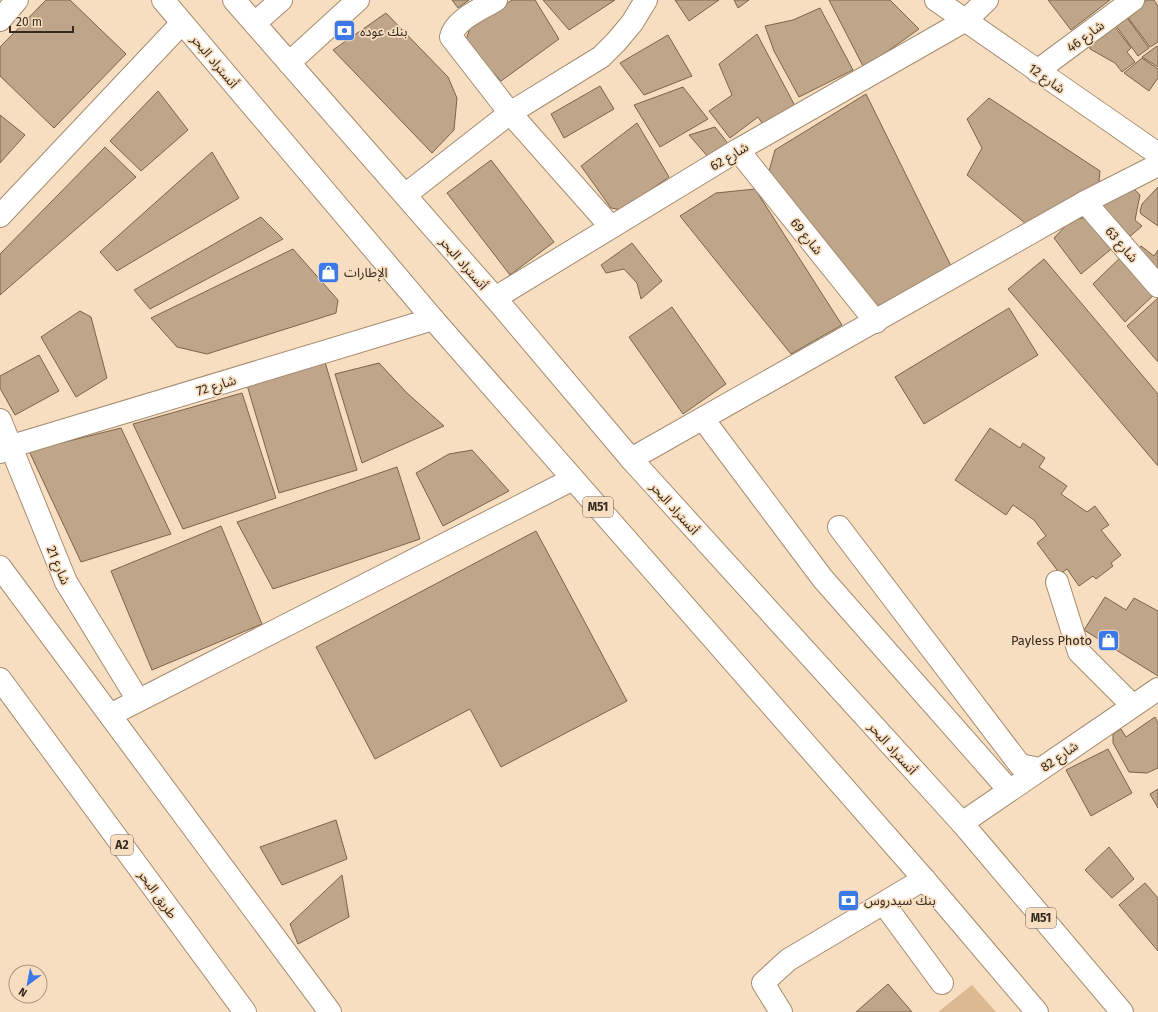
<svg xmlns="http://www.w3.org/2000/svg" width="1158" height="1012" font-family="'Fira Sans','Noto Sans Arabic',sans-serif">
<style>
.green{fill:#ddb991}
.building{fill:#bfa68a;stroke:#7b6449}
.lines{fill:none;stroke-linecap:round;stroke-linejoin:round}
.minor-casing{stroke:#a48b6f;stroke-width:24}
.highway-casing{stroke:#a48b6f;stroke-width:24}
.minor{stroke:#fff;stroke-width:22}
.highway{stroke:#fff;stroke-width:22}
.labels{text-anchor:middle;stroke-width:3.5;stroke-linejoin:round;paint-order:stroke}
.shield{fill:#f8dec0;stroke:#6f604f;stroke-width:1}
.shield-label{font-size:12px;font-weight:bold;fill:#342a1f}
.poi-label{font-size:13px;fill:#342a1f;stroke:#f8dec0;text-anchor:start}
.street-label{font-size:13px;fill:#342a1f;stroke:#f8dec0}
</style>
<rect width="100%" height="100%" fill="#f8dec0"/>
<path class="green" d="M 972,985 L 996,1012 L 938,1012 Z"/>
<g class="building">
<path d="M 46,0 L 70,0 L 126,54 L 54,128 L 0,76 L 0,47 Z"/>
<path d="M 452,0 L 469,0 L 458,8 Z"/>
<path d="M 512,0 L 535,0 L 559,39 L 501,81 L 465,43 L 470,28 Z"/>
<path d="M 543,0 L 615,0 L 569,30 Z"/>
<path d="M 675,0 L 719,0 L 689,21 Z"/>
<path d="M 734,0 L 749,0 L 738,8 Z"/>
<path d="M 829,0 L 890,0 L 919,29 L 864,68 Z"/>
<path d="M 1048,0 L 1110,0 L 1071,30 Z"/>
<path d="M 1147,0 L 1154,0 L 1158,6 L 1158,42 L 1150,47 L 1126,15 Z"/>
<path d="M 820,8 L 853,70 L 799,97 L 774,51 L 765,26 L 793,20 Z"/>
<path d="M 386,13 L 448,77 L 457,98 L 454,130 L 432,153 L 333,50 Z"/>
<path d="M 1125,15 L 1149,48 L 1138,56 L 1114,23 Z"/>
<path d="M 1112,23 L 1131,48 L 1127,52 L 1135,62 L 1122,72 L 1115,63 L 1090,49 L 1089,40 Z"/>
<path d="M 757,34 L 795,106 L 764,126 L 758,117 L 730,138 L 709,111 L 732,95 L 719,64 Z"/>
<path d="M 668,35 L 692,76 L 644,95 L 620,63 Z"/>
<path d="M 1157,46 L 1158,47 L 1158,67 L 1142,57 Z"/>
<path d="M 1142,58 L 1158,69 L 1158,78 L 1149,91 L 1124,73 Z"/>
<path d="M 600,86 L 614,109 L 564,138 L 551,114 Z"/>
<path d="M 683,87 L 708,119 L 660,147 L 634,105 Z"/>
<path d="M 158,91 L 188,130 L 141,171 L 110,141 Z"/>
<path d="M 866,94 L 955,274 L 878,306 L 766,182 L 775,150 Z"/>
<path d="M 989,98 L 1100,171 L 1098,193 L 1031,228 L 967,175 L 982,148 L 967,119 Z"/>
<path d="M 0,115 L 25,135 L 0,163 Z"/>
<path d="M 637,123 L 669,177 L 622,210 L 611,208 L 581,166 Z"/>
<path d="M 715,127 L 730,146 L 709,158 L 689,135 Z"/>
<path d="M 105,147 L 136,177 L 0,295 L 0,254 Z"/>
<path d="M 212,152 L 239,198 L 117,271 L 100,252 Z"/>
<path d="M 491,160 L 554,242 L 510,275 L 447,193 Z"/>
<path d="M 1158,187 L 1158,226 L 1141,214 L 1140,211 L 1142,204 Z"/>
<path d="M 1133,188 L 1140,195 L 1135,220 L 1142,226 L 1127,239 L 1101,214 L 1102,202 Z"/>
<path d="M 755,189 L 842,325 L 791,354 L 680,216 L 716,193 Z"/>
<path d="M 261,217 L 283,239 L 150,309 L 134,290 Z"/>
<path d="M 1089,217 L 1115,246 L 1081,274 L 1054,238 L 1071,220 Z"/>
<path d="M 632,243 L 662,281 L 641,299 L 637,283 L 624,269 L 606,273 L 601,265 Z"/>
<path d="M 1141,246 L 1154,256 L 1158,250 L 1158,274 L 1136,253 Z"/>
<path d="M 293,249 L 338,300 L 336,313 L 207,354 L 177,347 L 151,318 Z"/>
<path d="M 1125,253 L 1157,292 L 1125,322 L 1093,284 Z"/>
<path d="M 1044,259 L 1158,394 L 1158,466 L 1008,289 Z"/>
<path d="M 1158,298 L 1158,362 L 1127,326 Z"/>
<path d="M 672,307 L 726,384 L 683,414 L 629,337 Z"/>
<path d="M 1009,308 L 1038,355 L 924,424 L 895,377 Z"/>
<path d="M 80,311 L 91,317 L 107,378 L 76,397 L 41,337 Z"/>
<path d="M 39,355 L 59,391 L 15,415 L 0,388 L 0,376 Z"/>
<path d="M 325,362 L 357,470 L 279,493 L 247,385 Z"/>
<path d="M 379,363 L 407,393 L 444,426 L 362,463 L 335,374 Z"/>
<path d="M 242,393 L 276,498 L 183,529 L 133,424 Z"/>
<path d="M 121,428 L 171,534 L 81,562 L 29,451 Z"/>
<path d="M 990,428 L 1020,448 L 1023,443 L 1045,458 L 1039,467 L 1067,486 L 1061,494 L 1087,512 L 1095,506 L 1109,525 L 1101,530 L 1121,555 L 1111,563 L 1113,566 L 1096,579 L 1093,576 L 1079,586 L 1067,569 L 1060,574 L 1037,543 L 1046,536 L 1034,520 L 1013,505 L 1006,515 L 955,480 Z"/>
<path d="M 472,450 L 509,491 L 443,526 L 416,473 L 449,454 Z"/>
<path d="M 397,467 L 420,539 L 273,589 L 237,522 Z"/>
<path d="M 221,526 L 262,624 L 152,670 L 111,571 Z"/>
<path d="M 536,531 L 627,701 L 501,767 L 470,709 L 375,759 L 316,647 Z"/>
<path d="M 1105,597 L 1126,610 L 1134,598 L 1158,611 L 1158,676 L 1084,630 Z"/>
<path d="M 1155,717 L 1158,723 L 1158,768 L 1147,773 L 1129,772 L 1113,743 L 1113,734 L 1121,729 L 1126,737 Z"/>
<path d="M 1108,749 L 1132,793 L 1091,816 L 1066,770 Z"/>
<path d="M 1158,789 L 1158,808 L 1150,794 Z"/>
<path d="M 336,820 L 347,859 L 282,885 L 260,847 Z"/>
<path d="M 1109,847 L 1134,879 L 1112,898 L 1085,870 Z"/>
<path d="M 342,875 L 349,917 L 298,944 L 290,924 Z"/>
<path d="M 1145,883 L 1158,898 L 1158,951 L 1119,905 Z"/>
<path d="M 888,984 L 912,1012 L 856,1012 Z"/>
</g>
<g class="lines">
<defs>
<g id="minor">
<path d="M 496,0 C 482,9 455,19 451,37 L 510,113 L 611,227"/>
<path d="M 936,0 L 1158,154"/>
<path d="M 0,20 L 17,0"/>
<path d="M 255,23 L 281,0"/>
<path d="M 289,63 L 358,0"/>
<path d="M 1037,71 L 1133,0"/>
<path d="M 738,150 L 876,322"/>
<path d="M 405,195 L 510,113 L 601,57 L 616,42 L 632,23 L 646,0"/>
<path d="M 1085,202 L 1158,286"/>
<path d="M 0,216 L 182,23"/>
<path d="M 495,298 L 738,150 L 966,20 L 987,0"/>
<path d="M 703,419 L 823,579 L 1009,790"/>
<path d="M 0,420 L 66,582 L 138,700"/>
<path d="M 0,452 L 12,446 L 433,319"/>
<path d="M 631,459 L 1085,202 L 1158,165"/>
<path d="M 839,527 L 1020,765 L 1039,769"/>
<path d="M 0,567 L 330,1012"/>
<path d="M 1057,582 L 1079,652 L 1132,705"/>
<path d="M 110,715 L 573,479"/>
<path d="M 962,823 L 1158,689"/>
<path d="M 884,904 L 942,983"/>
<path d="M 781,1012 L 763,983 L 788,960 L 924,879"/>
</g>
<g id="highway">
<path d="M 163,0 L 433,319 L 924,879 L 1037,1012"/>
<path d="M 234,0 L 495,298 L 631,459 L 962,823 L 1122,1012"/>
<path d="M 0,679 L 245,1012"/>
</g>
</defs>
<use href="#minor" class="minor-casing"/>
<use href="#highway" class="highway-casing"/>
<use href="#minor" class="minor"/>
<use href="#highway" class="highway"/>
</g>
<defs>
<symbol id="bank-square" viewBox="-11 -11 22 22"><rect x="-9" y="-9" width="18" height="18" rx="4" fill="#3c79e8" stroke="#f8dec0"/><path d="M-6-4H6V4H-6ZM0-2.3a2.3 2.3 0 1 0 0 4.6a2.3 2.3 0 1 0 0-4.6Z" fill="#fff"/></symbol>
<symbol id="shop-square" viewBox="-11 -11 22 22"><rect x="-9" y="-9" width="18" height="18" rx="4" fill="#3c79e8" stroke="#f8dec0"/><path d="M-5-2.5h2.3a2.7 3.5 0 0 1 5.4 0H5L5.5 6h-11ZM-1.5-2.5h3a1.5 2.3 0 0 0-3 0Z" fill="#fff"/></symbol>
</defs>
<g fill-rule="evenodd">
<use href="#bank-square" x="332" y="18" width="25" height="25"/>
<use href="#shop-square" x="316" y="260" width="25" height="25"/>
<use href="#shop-square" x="1096" y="628" width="25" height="25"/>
<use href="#bank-square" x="836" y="888" width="25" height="25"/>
</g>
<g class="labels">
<g class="shield">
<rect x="583" y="497" width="30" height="20" rx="3"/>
<rect x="111" y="835" width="22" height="20" rx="3"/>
<rect x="1026" y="908" width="30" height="20" rx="3"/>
</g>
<g class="shield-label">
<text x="598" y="511">M51</text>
<text x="122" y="849">A2</text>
<text x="1041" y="922">M51</text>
</g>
<g class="poi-label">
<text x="360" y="36">بنك عوده</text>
<text x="344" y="277">الإطارات</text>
<text x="1092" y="645" text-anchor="end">Payless Photo</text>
<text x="864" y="905">بنك سيدروس</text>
</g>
<g class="street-label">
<text transform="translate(1085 36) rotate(-37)" y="5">شارع 46</text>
<text transform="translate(215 61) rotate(50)" y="5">أتستراد البحر</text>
<text transform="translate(1047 78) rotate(35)" y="5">شارع 12</text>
<text transform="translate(729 156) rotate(-31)" y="5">شارع 62</text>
<text transform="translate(807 236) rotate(51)" y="5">شارع 69</text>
<text transform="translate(1122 244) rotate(49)" y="5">شارع 63</text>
<text transform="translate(464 263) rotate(49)" y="5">أتستراد البحر</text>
<text transform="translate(216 385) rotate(-17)" y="5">شارع 72</text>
<text transform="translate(675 508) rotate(48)" y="5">أتستراد البحر</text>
<text transform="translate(59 565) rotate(67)" y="5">شارع 21</text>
<text transform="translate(893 748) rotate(48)" y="5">أتستراد البحر</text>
<text transform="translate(1059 756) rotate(-35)" y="5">شارع 82</text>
<text transform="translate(158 894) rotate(54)" y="5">طريق البحر</text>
</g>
</g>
<g transform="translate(28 984) rotate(212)"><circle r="19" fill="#f8dec0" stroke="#aa9680"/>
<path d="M0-3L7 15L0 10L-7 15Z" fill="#3c79e8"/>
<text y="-6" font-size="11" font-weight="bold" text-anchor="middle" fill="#342a1f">N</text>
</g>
<path d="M10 26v6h63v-6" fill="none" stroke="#342a1f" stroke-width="2"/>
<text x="16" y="26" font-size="12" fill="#342a1f" stroke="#f8dec0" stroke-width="3" paint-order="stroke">20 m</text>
</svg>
